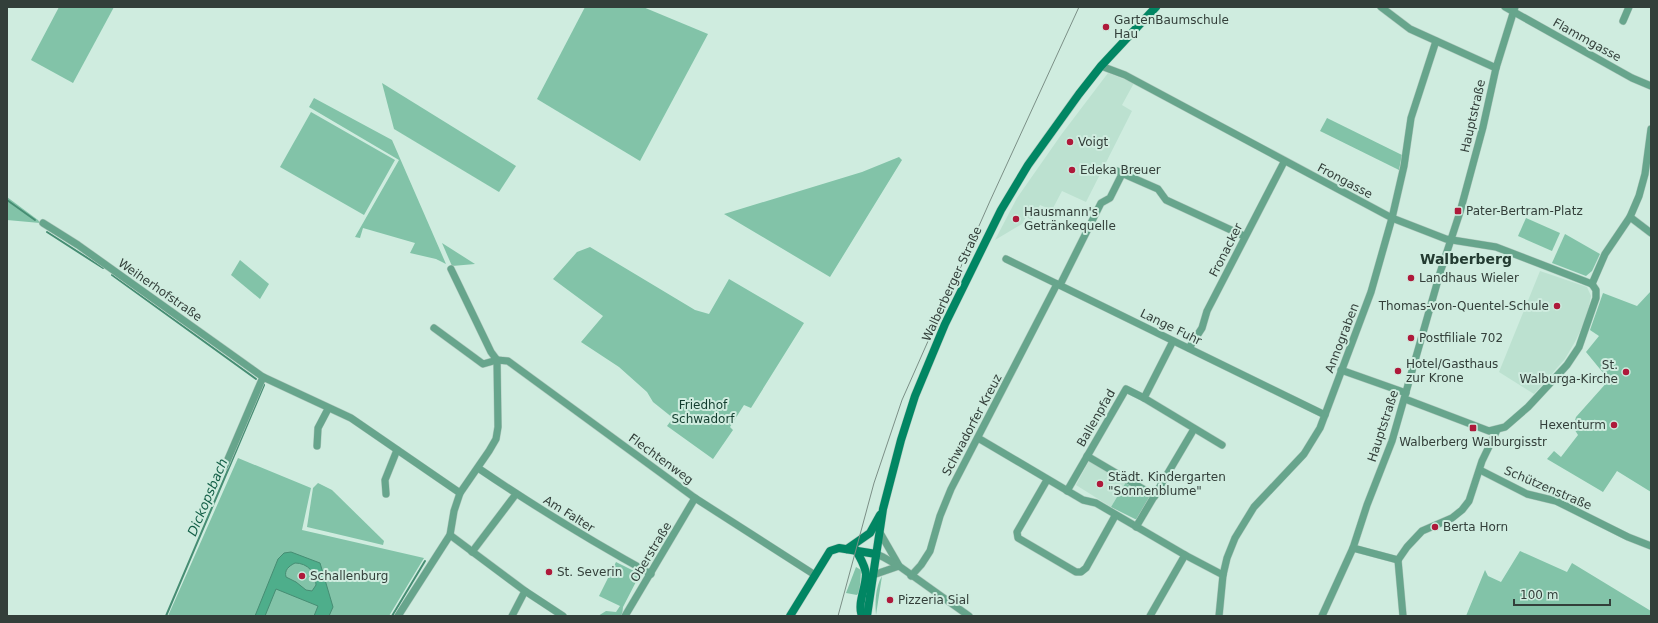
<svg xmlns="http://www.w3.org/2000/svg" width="1658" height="623" font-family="'DejaVu Sans',sans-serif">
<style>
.built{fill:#bce1d0}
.green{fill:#82c3a8}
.water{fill:#4eae8b;stroke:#468d73;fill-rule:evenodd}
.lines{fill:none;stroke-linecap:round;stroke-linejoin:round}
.stream{stroke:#468d73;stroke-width:2}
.street-casing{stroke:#b0c9be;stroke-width:8}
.secondary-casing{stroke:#b0c9be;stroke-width:9}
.street{stroke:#67a58c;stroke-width:7}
.secondary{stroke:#018663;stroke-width:8}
.tram{stroke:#7b8f86;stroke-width:1}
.poi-dot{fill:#ae193a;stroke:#cfecdf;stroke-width:1.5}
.labels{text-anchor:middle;stroke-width:4;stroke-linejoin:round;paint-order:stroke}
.poi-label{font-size:12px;fill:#333f3a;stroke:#cfecdf;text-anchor:start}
.street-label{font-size:12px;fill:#333f3a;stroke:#cfecdf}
.park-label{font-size:12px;fill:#123d2e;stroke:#cfecdf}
.water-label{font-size:13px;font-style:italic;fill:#125e46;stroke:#cfecdf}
.quarter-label{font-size:14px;font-weight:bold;fill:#233b31;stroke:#cfecdf}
</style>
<rect width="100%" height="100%" fill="#cfecdf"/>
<g class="built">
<path d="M 1108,73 L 1134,83 L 1122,105 L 1132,111 L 1086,202 L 1062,191 L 1052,210 L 1040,205 L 1032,220 L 1026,217 L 1022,224 L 995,240 L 1017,198 L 1061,135 Z"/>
<path d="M 1540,271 L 1587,287 L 1591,296 L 1587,316 L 1576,340 L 1565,359 L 1534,394 L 1499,372 Z"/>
<path d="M 1089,461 L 1126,482 L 1111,507 L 1076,485 Z"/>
</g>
<g class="green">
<path d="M 59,7 L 114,7 L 73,83 L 31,60 Z"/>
<path d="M 585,7 L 643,7 L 708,34 L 640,161 L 537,99 Z"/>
<path d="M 382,83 L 516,166 L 499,192 L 394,129 Z"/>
<path d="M 314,98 L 392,140 L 446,264 L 436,259 L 410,253 L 415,243 L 363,228 L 360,238 L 355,237 L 399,160 L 309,107 Z"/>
<path d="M 311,112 L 395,160 L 364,215 L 280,167 Z"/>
<path d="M 1327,118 L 1402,155 L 1399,170 L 1320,131 Z"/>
<path d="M 899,157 L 902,160 L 830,277 L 724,214 L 862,172 Z"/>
<path d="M 7,197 L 38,220 L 40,223 L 7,220 Z"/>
<path d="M 1526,218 L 1560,233 L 1552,251 L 1518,236 Z"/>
<path d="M 1565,234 L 1600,254 L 1592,271 L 1586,276 L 1552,263 Z"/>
<path d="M 442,243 L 475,264 L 452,266 Z"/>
<path d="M 590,247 L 695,310 L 709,314 L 729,279 L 804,323 L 751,408 L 744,405 L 730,427 L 733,430 L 713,459 L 667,426 L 673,418 L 653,402 L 647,392 L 619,367 L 581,342 L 603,316 L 553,279 L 577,252 Z"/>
<path d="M 240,260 L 269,284 L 260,299 L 231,275 Z"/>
<path d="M 1651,291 L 1651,492 L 1617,471 L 1603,492 L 1547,459 L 1554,451 L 1561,457 L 1578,435 L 1573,427 L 1576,417 L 1609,380 L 1586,352 L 1599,336 L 1590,330 L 1603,293 L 1637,306 Z"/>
<path d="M 238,458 L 311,488 L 302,530 L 424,558 L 389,616 L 168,616 Z"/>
<path d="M 1126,482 L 1150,496 L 1137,519 L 1135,519 L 1111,507 Z"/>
<path d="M 318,483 L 332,490 L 384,541 L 383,545 L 307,527 L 313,488 Z"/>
<path d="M 1520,551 L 1567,572 L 1572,563 L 1651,611 L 1651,616 L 1466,616 L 1485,570 L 1488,576 L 1501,582 Z"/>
<path d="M 616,562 L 640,574 L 623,607 L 622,616 L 598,616 L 606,611 L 616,612 L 620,606 L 599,596 Z"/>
<path d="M 856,567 L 861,570 L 860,590 L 857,595 L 846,593 Z"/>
<path d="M 882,576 L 876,615 C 875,602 875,588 882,576 Z"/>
</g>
<path class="water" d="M 291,552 L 320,563 L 333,607 L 329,616 L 314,616 L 318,606 L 276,589 L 265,616 L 255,616 L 278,559 L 284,553 ZM 295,563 C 308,563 316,573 316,585 L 312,591 L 306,590 L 296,582 L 286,577 C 284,570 289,566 295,563 Z"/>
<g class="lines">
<g class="stream">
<path d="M 7,200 L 35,220"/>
<path d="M 47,232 L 103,268"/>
<path d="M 112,275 L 256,379"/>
<path d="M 166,616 L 264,385"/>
<path d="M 392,616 L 425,561"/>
</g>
<defs>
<g id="street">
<path d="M 1381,7 L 1410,29 L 1496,68"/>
<path d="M 1505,7 L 1632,78 L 1651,86"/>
<path d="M 1623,21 L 1629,7"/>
<path d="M 1101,66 L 1125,75 L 1392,218 L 1446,239 L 1496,247 L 1592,284"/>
<path d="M 1117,171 L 1158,189 L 1166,200 L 1244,236"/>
<path d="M 1630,217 L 1651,233"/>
<path d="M 43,223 L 78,245 L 263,377 L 351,418 L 460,493"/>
<path d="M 1006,259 L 1325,415"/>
<path d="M 1592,284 L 1605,254 L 1630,217 L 1639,196 L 1645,174 L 1651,129"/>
<path d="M 1060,285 L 1101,203 L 1110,198 L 1122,174"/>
<path d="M 434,328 L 483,364 L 497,360 L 508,361 L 695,498 L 815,575"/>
<path d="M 1189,348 L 1202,328 L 1207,311 L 1284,162"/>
<path d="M 1341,370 L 1406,393"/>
<path d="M 1144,398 L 1222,445"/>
<path d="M 1405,399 L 1489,431 L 1505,427 L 1528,407 L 1567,365 L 1579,347 L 1596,298 L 1596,290 L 1592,284"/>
<path d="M 978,438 L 1083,500 L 1096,503 L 1185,555 L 1223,575"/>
<path d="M 317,446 L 318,428 L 328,409"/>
<path d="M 1087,456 L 1155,496"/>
<path d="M 225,466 L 263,377"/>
<path d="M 478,468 C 534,506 591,541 651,574"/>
<path d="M 1480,470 L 1527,494 L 1556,501 L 1628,537 L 1651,546"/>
<path d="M 1047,480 L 1017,532 L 1018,538 L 1076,572 L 1081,572 L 1086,568 L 1115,516"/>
<path d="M 1067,491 L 1126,389 L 1144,398 L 1173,341"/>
<path d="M 386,494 L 385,480 L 397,450"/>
<path d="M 1136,527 L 1194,429"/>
<path d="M 879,531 L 898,564"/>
<path d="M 450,535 L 525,591 L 563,616"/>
<path d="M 1353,548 L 1398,560"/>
<path d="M 472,552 L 516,494"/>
<path d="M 876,554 L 883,557 L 899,566 L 969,616"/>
<path d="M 1398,560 L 1407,547 L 1422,531 L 1452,518 L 1462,510 L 1469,501 L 1482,461 L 1497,430"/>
<path d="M 1398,560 L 1403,616"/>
<path d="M 873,575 L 899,566"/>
<path d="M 911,576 L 921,565 L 930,551 L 940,516 L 951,489 L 1057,284"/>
<path d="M 398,616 L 450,535 L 454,511 L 460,493 L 489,451 L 496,439 L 498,427 L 497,360 L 491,352 L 451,269"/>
<path d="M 512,616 L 525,591"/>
<path d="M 625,616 L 695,498"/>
<path d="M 1150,616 L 1185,555"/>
<path d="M 1219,616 L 1223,575 L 1227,558 L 1235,538 L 1254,507 L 1304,454 L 1320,428 L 1371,292 L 1392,218 L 1404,166 L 1411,118 L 1436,41"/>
<path d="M 1322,616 L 1353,548 L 1367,505 L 1392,441 L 1440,273 L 1460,212 L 1483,127 L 1496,68 L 1515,7"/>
</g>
<g id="secondary">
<path d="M 847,549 L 870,533 L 880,515"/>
<path d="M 856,550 C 860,558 865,565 866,574 C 866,588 857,603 862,616"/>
<path d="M 790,616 L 830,551 L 839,548 L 876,554"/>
<path d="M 867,616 L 883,509 L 901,440 L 915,396 L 945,324 L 1001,210 L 1028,165 L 1079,94 L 1101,66 L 1156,7"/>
</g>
</defs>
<use href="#street" class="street-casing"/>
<use href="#secondary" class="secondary-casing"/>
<use href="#street" class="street"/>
<use href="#secondary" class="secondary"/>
<path class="tram" d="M 838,616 L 874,483 L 902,400 L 990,201 L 1079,7"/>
</g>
<g class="poi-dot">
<circle cx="1106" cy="27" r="4"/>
<circle cx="1070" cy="142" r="4"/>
<circle cx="1072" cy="170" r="4"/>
<rect x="1454" y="207" width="8" height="8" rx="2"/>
<circle cx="1016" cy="219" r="4"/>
<circle cx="1411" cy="278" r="4"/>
<circle cx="1557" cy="306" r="4"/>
<circle cx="1411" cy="338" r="4"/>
<circle cx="1398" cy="371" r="4"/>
<circle cx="1626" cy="372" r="4"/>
<circle cx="1614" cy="425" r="4"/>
<rect x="1469" y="424" width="8" height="8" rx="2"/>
<circle cx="1100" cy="484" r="4"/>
<circle cx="1435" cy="527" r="4"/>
<circle cx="549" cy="572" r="4"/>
<circle cx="302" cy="576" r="4"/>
<circle cx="890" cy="600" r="4"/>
</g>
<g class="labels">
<g class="poi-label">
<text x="1114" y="24">GartenBaumschule<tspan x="1114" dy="14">Hau</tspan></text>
<text x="1078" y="146">Voigt</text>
<text x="1080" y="174">Edeka Breuer</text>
<text x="1466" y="215">Pater-Bertram-Platz</text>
<text x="1024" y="216">Hausmann's<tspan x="1024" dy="14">Getränkequelle</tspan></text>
<text x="1419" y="282">Landhaus Wieler</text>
<text x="1549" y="310" text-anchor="end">Thomas-von-Quentel-Schule</text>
<text x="1419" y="342">Postfiliale 702</text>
<text x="1406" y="368">Hotel/Gasthaus<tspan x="1406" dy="14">zur Krone</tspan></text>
<text x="1618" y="369" text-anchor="end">St.<tspan x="1618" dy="14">Walburga-Kirche</tspan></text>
<text x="1606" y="429" text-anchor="end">Hexenturm</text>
<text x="1473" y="446" text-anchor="middle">Walberberg Walburgisstr</text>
<text x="1108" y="481">Städt. Kindergarten<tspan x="1108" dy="14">"Sonnenblume"</tspan></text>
<text x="1443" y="531">Berta Horn</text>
<text x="557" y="576">St. Severin</text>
<text x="310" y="580">Schallenburg</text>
<text x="898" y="604">Pizzeria Sial</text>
</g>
<g class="street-label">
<text transform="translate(1587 40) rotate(29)" y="4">Flammgasse</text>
<text transform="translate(1473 116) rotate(-77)" y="4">Hauptstraße</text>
<text transform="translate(1345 181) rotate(28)" y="4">Frongasse</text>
<text transform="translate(1226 250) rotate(-63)" y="4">Fronacker</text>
<text transform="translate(952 284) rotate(-65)" y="4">Walberberger Straße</text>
<text transform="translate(160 290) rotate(35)" y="4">Weiherhofstraße</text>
<text transform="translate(1171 327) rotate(26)" y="4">Lange Fuhr</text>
<text transform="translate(1342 338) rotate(-69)" y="4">Annograben</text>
<text transform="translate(1096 418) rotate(-60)" y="4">Ballenpfad</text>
<text transform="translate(972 425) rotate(-62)" y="4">Schwadorfer Kreuz</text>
<text transform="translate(1383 426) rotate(-72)" y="4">Hauptstraße</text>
<text transform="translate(661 459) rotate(36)" y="4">Flechtenweg</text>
<text transform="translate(1548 488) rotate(23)" y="4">Schützenstraße</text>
<text transform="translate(569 514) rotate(32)" y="4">Am Falter</text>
<text transform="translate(651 552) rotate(-59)" y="4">Oberstraße</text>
</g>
<g class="park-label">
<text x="703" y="409">Friedhof<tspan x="703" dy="14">Schwadorf</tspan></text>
</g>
<g class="water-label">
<text transform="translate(207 497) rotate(-67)" y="5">Dickopsbach</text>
</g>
<g class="quarter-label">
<text x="1466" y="264">Walberberg</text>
</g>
</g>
<rect width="1658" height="623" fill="none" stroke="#333f3a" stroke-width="16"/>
<path d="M1514 599v6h96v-6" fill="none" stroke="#333f3a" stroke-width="2"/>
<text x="1520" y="599" font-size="12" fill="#333f3a" stroke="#cfecdf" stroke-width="3" paint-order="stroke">100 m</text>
</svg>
